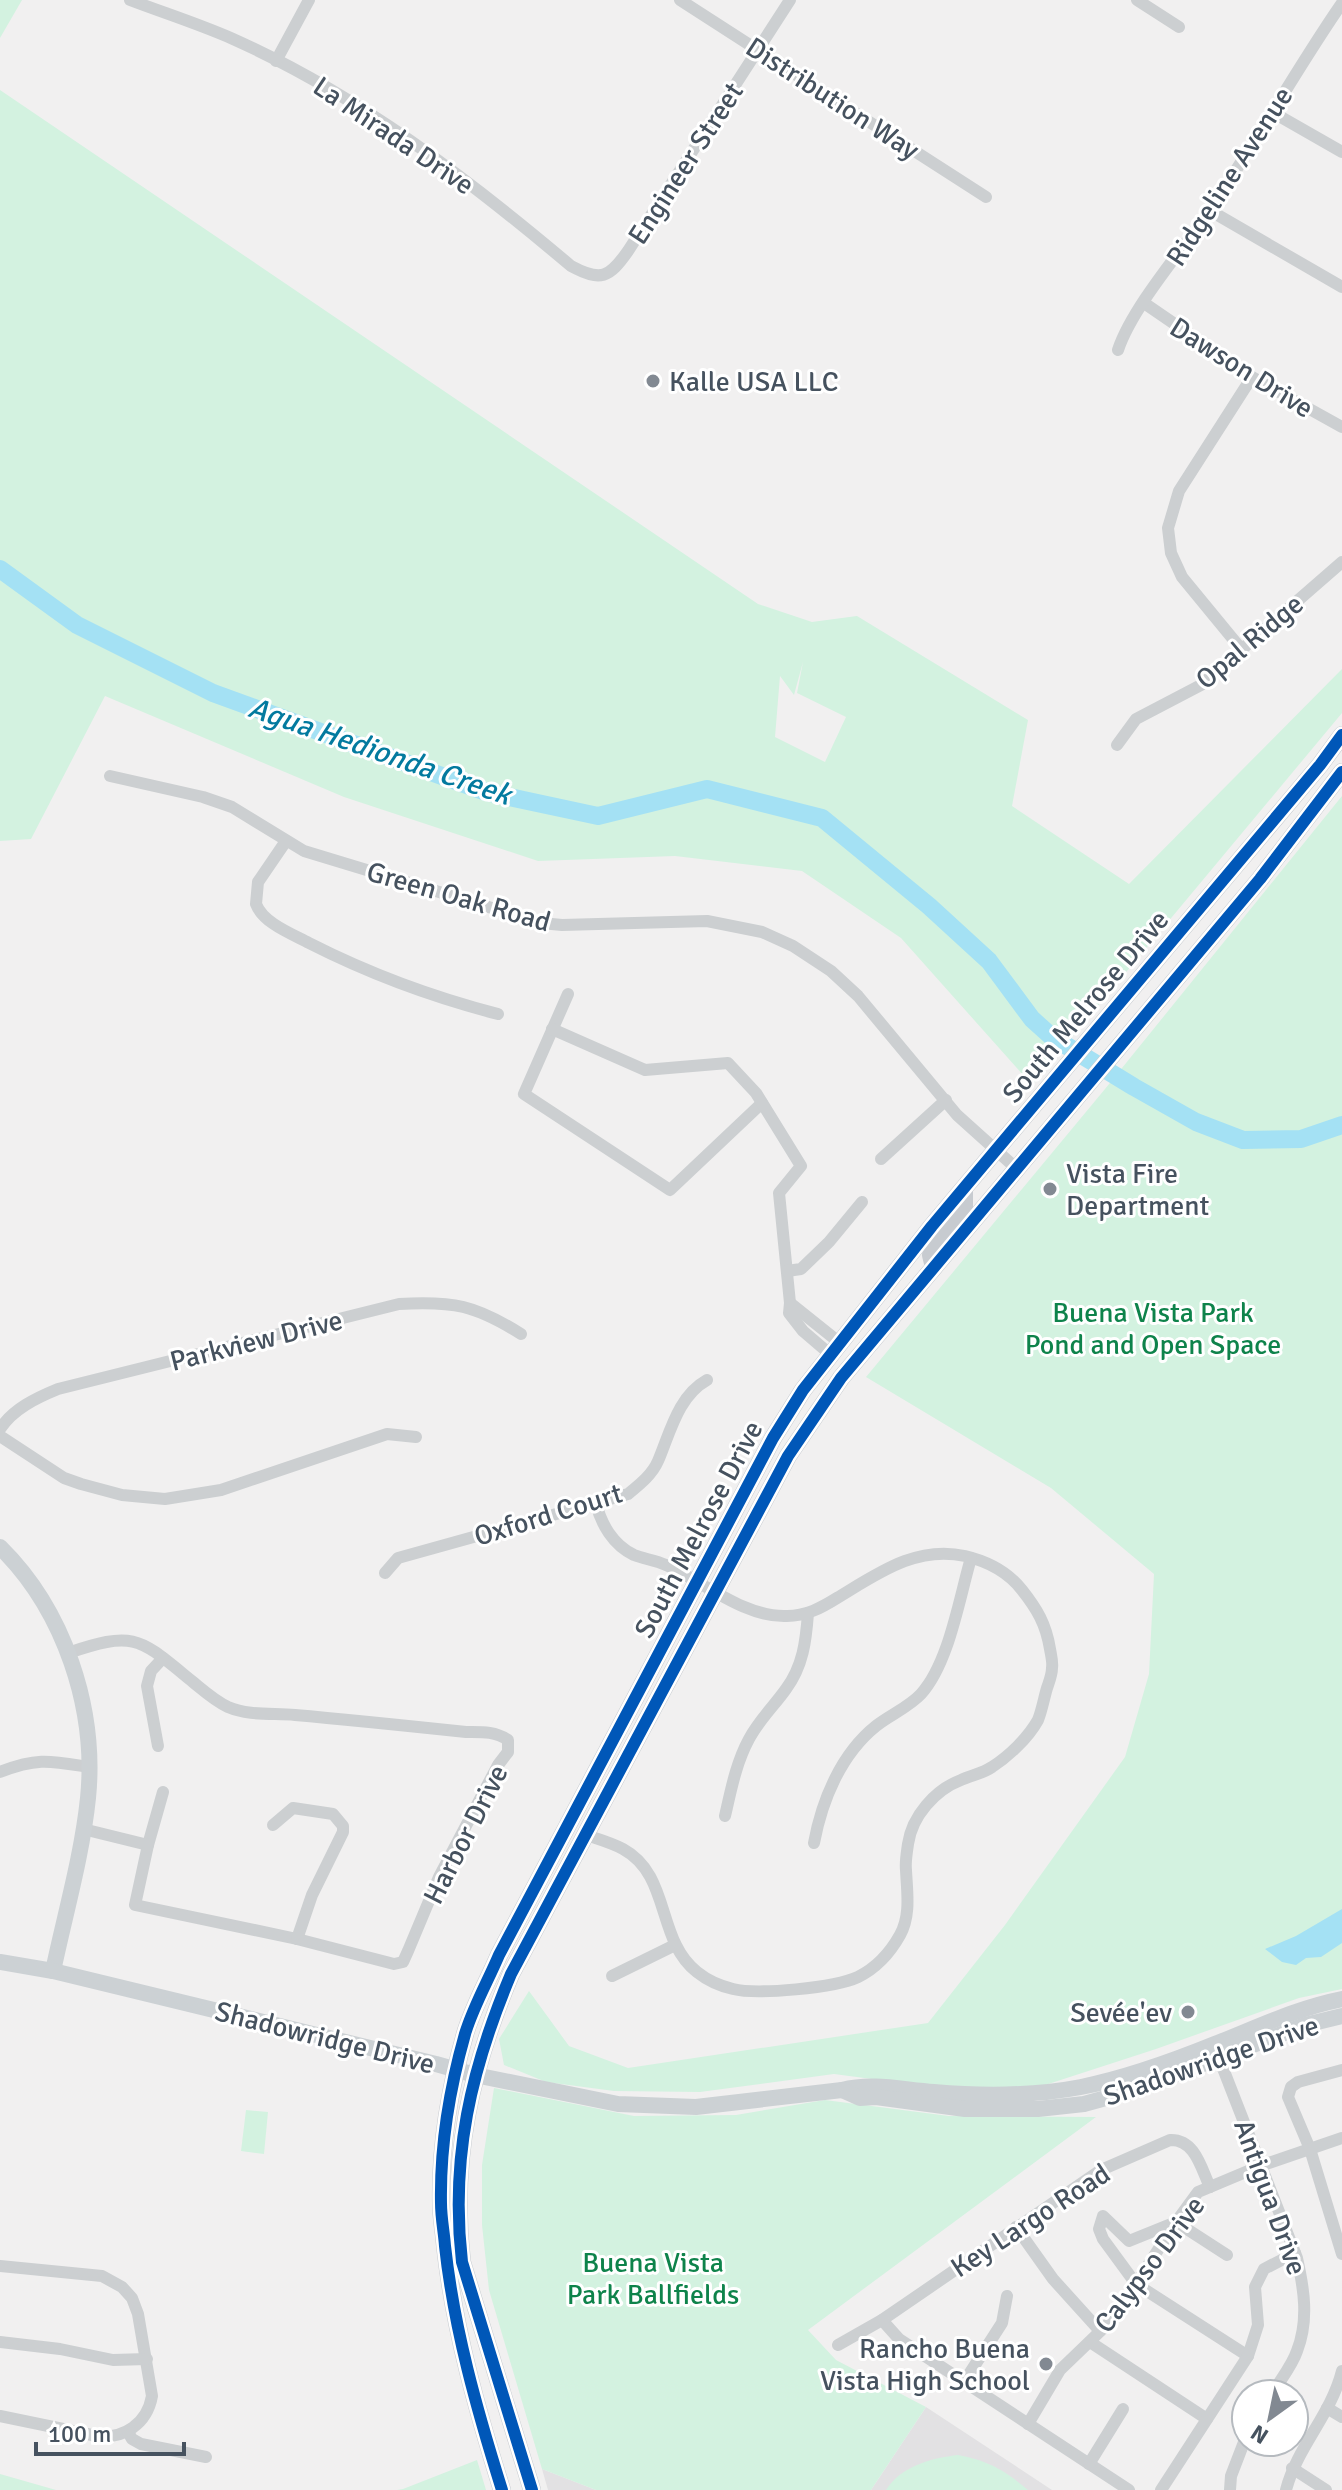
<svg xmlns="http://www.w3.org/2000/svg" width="1342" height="2490" font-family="Signika,sans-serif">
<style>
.education{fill:#e2e1e3}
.green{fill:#d3f2e0;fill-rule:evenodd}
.water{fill:#a4e1f4}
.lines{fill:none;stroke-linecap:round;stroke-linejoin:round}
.river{stroke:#a4e1f4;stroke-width:18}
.street{stroke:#cccfd1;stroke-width:12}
.secondary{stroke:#ccd1d4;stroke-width:16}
.primary{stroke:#c7cbd0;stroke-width:18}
.cycleway-casing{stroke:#fff;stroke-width:17}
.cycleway{stroke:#0057b8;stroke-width:12}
.poi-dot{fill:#828992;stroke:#fff;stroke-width:3}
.labels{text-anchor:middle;stroke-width:6;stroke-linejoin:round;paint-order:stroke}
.street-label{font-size:28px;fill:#46525f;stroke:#fff}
.poi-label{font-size:28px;fill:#46525f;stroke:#fff;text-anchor:start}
.park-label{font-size:28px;fill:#0e834b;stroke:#fff}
.water-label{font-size:30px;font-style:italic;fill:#037a9f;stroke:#fff}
</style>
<rect width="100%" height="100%" fill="#f1f0f0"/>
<g class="education">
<path d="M 926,2407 L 1052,2490 L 871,2490 Z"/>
<path d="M 542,2469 L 596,2490 L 548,2490 Z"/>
</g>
<g class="green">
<path d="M 0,0 L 22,0 L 0,38 Z"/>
<path d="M 0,90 L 758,604 L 812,622 L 857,616 L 1028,720 L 1012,806 L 1129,884 L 1342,669 L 1342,713 L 1032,1085 L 901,938 L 802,871 L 675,856 L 538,861 L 344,797 L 105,696 L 31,839 L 0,841 ZM 803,662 L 797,693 L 846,717 L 825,762 L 775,737 L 780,676 L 794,695 Z"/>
<path d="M 1342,796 L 1342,1989 L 1299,1998 L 1156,2049 L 1008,2097 L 834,2074 L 700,2092 L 614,2091 L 546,2082 L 504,2065 L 499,2039 L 529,1991 L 569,2046 L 628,2068 L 928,2023 L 1005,1925 L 1125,1757 L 1149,1674 L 1154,1574 L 1051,1488 L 866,1377 L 1105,1089 Z"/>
<path d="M 494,2088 L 634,2116 L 736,2115 L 825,2100 L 949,2116 L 1096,2117 L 808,2330 L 836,2360 L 926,2407 L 871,2490 L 596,2490 L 542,2469 L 489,2290 L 482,2225 L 482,2165 Z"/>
<path d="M 246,2110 L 268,2112 L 264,2154 L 241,2151 Z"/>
<path d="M 958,2455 C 989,2461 1004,2470 1028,2490 L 886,2490 C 901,2466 932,2458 958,2455 Z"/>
<path d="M 477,2460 L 486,2490 L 397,2490 L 403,2489 Z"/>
<path d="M 0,2474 L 56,2490 L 0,2490 Z"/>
</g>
<path class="water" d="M 1342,1909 L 1342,1943 L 1321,1957 L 1306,1958 L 1296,1965 L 1282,1962 L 1265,1949 L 1296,1936 Z"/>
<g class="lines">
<path class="river" d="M 0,569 L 77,625 L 213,693 L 486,792 L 598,816 L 707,789 L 822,818 L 929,906 L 989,961 L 1032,1019 L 1052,1037 L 1134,1087 L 1196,1122 L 1243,1140 L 1301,1139 L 1342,1125"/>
<g class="street">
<path d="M 130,0 C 164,13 199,24 233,39 C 358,95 467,178 571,266 C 601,282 609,278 628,251 L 790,0"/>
<path d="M 680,0 L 986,197"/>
<path d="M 1137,0 L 1179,27"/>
<path d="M 276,61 L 309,0"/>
<path d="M 1272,112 L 1342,152"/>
<path d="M 1209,210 L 1342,287"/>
<path d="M 1144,303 L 1252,377 L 1342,427"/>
<path d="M 1118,350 C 1132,308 1181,251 1208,213 C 1255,144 1295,71 1342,3"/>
<path d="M 1242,650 L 1182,577 L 1171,553 L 1168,528 L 1179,491 L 1252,377"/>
<path d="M 1117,745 L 1136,719 L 1201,685 L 1342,562"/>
<path d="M 110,776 L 203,797 L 232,807 L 304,851 L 541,923 L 562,925 L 707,921 L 762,932 L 793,946 L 831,971 L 858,996 L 957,1115 L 1017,1169"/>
<path d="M 286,841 L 258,882 L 256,904 C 263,923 292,934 309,943 C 370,974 432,997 498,1014"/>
<path d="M 568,994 L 524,1094 L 670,1190 L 762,1103"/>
<path d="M 552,1029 L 645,1070 L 728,1063 L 756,1093 L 801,1166 L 779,1193 L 790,1303 L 789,1313 L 803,1331 L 831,1355"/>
<path d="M 881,1159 L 946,1100"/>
<path d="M 787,1271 L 801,1269 L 829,1242 L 862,1202"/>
<path d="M 790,1303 L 840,1343"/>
<path d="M 0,1429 C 13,1409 36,1398 58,1389 L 399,1304 C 454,1301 475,1305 521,1334"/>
<path d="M 0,1436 L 64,1478 L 81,1484 L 122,1495 L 165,1499 L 221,1490 L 387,1434 L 416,1437"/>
<path d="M 385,1573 L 398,1558 L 628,1494 C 639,1485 652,1475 658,1461 C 670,1433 678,1396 707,1380"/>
<path d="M 68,1653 C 136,1630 139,1638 193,1682 C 204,1691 215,1701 228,1707 C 249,1716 272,1713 295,1715 C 352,1720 409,1726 466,1732 C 481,1732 495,1731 508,1740 L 508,1752 L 498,1765 L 439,1877 L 408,1951 L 403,1962 L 394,1964 L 297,1939 L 135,1905 L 148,1845 L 163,1792"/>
<path d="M 158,1746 L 147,1686 L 151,1671 L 163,1658"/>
<path d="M 0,1772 C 38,1757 51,1761 89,1767"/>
<path d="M 725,1816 C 731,1790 736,1763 749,1739 C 759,1720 774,1706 786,1689 C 803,1666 806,1641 808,1613"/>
<path d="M 273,1825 L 293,1808 L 333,1814 L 343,1826 L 343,1832 L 312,1895 L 297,1939"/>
<path d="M 83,1829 L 148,1845"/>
<path d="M 586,1835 C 598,1839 612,1843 623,1849 C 671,1875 656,1940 697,1972 C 707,1980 720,1986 733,1989 C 757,1995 835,1988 858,1977 C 876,1968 890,1953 900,1935 C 911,1915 907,1892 906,1870 C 905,1862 907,1852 908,1844 C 912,1816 935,1790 961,1780 C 971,1775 982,1774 992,1767 C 1009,1756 1028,1738 1038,1720 C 1042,1710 1044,1698 1047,1688 C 1049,1682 1052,1675 1052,1668 C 1053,1662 1051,1655 1050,1649 C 1046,1624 1037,1609 1022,1590 C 1008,1572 986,1561 965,1556 C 916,1545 877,1574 837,1598 C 821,1608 806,1616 787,1616 C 745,1618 702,1581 666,1565 C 655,1560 644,1559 634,1555 C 613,1545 601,1524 596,1503"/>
<path d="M 814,1843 C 822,1800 841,1754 876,1726 C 890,1715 909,1707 921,1694 C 949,1663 959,1599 971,1558"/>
<path d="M 612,1976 L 675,1945"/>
<path d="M 1217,2053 L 1297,2258 C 1304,2289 1309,2320 1297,2351 C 1292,2366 1280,2380 1272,2394"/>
<path d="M 1342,2070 L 1298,2082 L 1291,2087 L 1288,2097 L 1310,2149 L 1342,2254"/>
<path d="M 1016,2227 L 1053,2279 L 1100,2331"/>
<path d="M 1227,2255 L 1176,2222 L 1129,2241 L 1103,2216 L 1099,2229 L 1103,2239 L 1136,2284 L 1248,2356"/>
<path d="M 0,2266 L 102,2276 L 122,2287 L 132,2298 L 138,2314 L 152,2396 C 147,2424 124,2439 97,2436 L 0,2416"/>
<path d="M 882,2320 L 899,2339 L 1129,2490"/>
<path d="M 0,2342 L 60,2349 L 113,2360 L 147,2359"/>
<path d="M 1090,2342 L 1207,2419"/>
<path d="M 838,2345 L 882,2320 L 1101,2170 L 1170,2140 C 1195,2139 1201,2168 1210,2187"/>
<path d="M 964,2382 L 1002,2323 L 1007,2296"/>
<path d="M 1327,2408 L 1342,2417"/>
<path d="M 1028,2424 L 1060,2370 L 1114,2318 L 1176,2222 L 1198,2192 L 1260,2166 L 1342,2138"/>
<path d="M 128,2432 L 132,2439 L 141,2444 L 206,2457"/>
<path d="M 1089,2464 L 1123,2409"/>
<path d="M 1292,2468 L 1326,2490"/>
<path d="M 1161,2490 L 1248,2356 L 1258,2325 L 1255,2287 L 1264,2269 L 1295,2253"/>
<path d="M 1230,2490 L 1231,2476 L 1246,2437"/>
<path d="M 1286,2490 C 1297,2447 1331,2415 1342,2371"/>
</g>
<g class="secondary">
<path d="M 0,1547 C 64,1610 97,1708 88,1798 C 82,1856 65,1914 53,1971"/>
<path d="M 0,1962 L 53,1971 L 436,2064 L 475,2075 L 618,2104 L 696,2107 L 842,2090 C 873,2082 903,2090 934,2092 C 981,2096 1034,2096 1081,2087 C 1126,2078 1173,2061 1215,2044 C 1258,2027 1297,2008 1342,1999"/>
<path d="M 842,2090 L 860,2098 L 876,2097 L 965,2109 L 1038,2109 L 1084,2104 L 1135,2090 L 1305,2025 L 1342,2016"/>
</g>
<g class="primary">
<path d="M 934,1267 L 931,1255 L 934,1249 L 964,1207 L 964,1189"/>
<path d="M 502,2490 C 477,2410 454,2329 445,2246 C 444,2232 441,2218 441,2203 C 440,2148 450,2087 465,2034 C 473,2007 488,1981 499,1955 L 773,1438 L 803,1390 L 932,1226 L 1320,765 L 1342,735"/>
<path d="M 532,2490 L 462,2262 C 450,2158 471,2069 511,1974 L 788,1456 L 841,1378 L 1260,879 L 1342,772"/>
</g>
<defs>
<g id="cycleway">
<path d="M 502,2490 C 477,2410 454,2329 445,2246 C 444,2232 441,2218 441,2203 C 440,2148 450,2087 465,2034 C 473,2007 488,1981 499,1955 L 773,1438 L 803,1390 L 932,1226 L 1320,765 L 1342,735"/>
<path d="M 532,2490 L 462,2262 C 450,2158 471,2069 511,1974 L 788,1456 L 841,1378 L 1260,879 L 1342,772"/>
</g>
</defs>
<use href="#cycleway" class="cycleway-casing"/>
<use href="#cycleway" class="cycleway"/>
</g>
<g class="poi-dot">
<circle cx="653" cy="381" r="8"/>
<circle cx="1050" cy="1189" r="8"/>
<circle cx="1188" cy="2012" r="8"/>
<circle cx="1046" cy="2364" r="8"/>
</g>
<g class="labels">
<g class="street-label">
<text transform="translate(833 98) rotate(33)" y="10">Distribution Way</text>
<text transform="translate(394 135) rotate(34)" y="10">La Mirada Drive</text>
<text transform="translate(685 163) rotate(-57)" y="10">Engineer Street</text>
<text transform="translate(1229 176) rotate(-57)" y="10">Ridgeline Avenue</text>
<text transform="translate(1242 367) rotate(32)" y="10">Dawson Drive</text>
<text transform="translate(1249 641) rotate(-40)" y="10">Opal Ridge</text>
<text transform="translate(459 896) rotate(16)" y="10">Green Oak Road</text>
<text transform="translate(1085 1006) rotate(-50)" y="10">South Melrose Drive</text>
<text transform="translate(256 1340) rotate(-14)" y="10">Parkview Drive</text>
<text transform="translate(548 1514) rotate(-17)" y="10">Oxford Court</text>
<text transform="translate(698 1529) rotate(-62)" y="10">South Melrose Drive</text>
<text transform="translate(465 1834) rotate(-63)" y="10">Harbor Drive</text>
<text transform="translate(325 2037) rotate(14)" y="10">Shadowridge Drive</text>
<text transform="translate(1211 2060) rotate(-19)" y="10">Shadowridge Drive</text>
<text transform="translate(1271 2197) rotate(70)" y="10">Antigua Drive</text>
<text transform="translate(1030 2220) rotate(-33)" y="10">Key Largo Road</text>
<text transform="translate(1149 2264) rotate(-53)" y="10">Calypso Drive</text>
</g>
<g class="poi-label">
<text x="669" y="391">Kalle USA LLC</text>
<text x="1066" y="1183">Vista Fire<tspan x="1066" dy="32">Department</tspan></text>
<text x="1172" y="2022" text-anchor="end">Sevée'ev</text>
<text x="1030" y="2358" text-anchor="end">Rancho Buena<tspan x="1030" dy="32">Vista High School</tspan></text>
</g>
<g class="park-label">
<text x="1153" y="1322">Buena Vista Park<tspan x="1153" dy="32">Pond and Open Space</tspan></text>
<text x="653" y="2272">Buena Vista<tspan x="653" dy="32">Park Ballfields</tspan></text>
</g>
<g class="water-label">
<text transform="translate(380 751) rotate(19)" y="10">Agua Hedionda Creek</text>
</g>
</g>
<g transform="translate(1270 2418) rotate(213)"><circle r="38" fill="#ffffff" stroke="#b5babf" stroke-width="2"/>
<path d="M0-6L14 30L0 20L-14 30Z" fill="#828992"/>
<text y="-12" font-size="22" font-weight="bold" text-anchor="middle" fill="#46525f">N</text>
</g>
<path d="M36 2442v12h148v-12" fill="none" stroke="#46525f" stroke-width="4"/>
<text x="48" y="2442" font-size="24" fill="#46525f" stroke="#ffffff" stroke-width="6" paint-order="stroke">100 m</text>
</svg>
